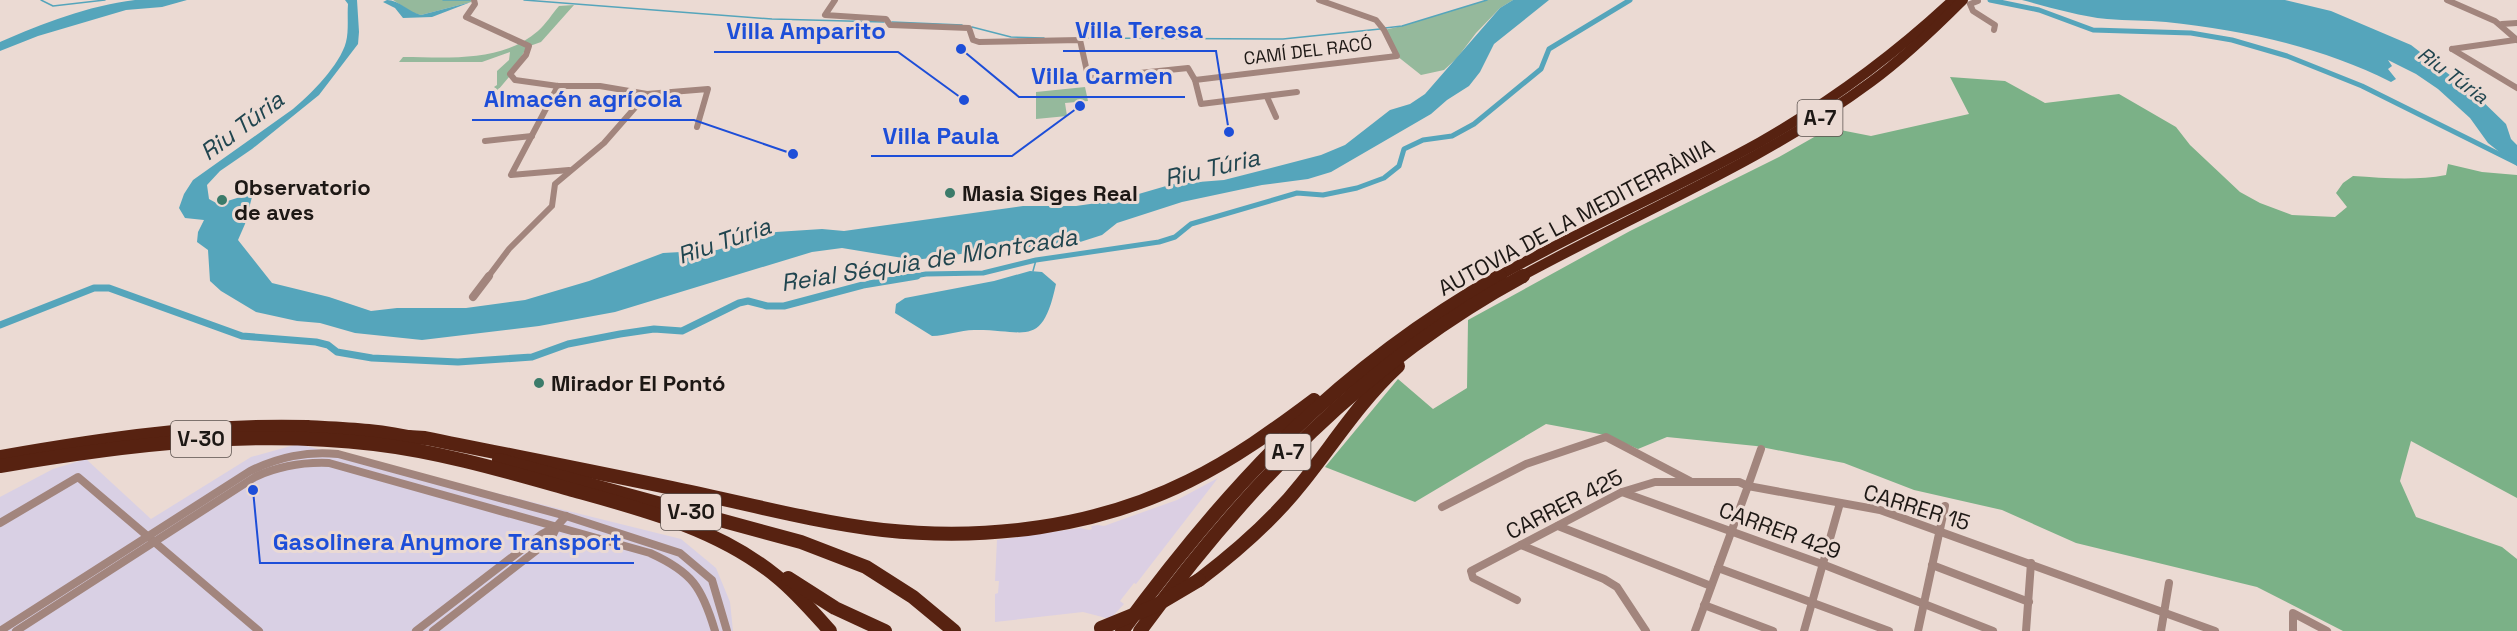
<svg xmlns="http://www.w3.org/2000/svg" width="2517" height="631" font-family="'Space Grotesk',sans-serif">
<style>
.commercial{fill:#dbcfe3}
.industrial{fill:#d9d0e4}
.green{fill:#95b99c}
.forest{fill:#7bb187}
.water{fill:#55a5bb}
.lines{fill:none;stroke-linecap:round;stroke-linejoin:round}
.stream{stroke:#55a5bb;stroke-width:1.5}
.canal-far1{stroke:#55a5bb;stroke-width:5}
.canal{stroke:#55a5bb;stroke-width:7}
.street-far1{stroke:#a2857d;stroke-width:6}
.street{stroke:#a2857d;stroke-width:8}
.highway-far1{stroke:#572211;stroke-width:10}
.highway{stroke:#572211;stroke-width:14}
.highway-bridge{stroke:#572211;stroke-width:14}
.poi-dot{fill:#3b7b6a;stroke:#ebdad3;stroke-width:2}
.labels{text-anchor:middle;stroke-width:6;stroke-linejoin:round;paint-order:stroke}
.far-street-label{font-size:18px;fill:#1d1815;stroke:#ebdad3}
.far-water-label{font-size:20px;font-style:italic;fill:#20454f;stroke:#ebdad3}
.shield{fill:#ebdad3;stroke:#5b524e;stroke-width:1.5}
.shield-label{font-size:21px;font-weight:bold;fill:#1d1815}
.poi-label{font-size:22px;font-weight:bold;fill:#1d1815;stroke:#ebdad3;text-anchor:start}
.street-label{font-size:22px;fill:#1d1815;stroke:#ebdad3}
.water-label{font-size:24px;font-style:italic;fill:#20454f;stroke:#ebdad3}
.leader{fill:none;stroke:#1d4ed8;stroke-width:2}
.callout-dot{fill:#1d4ed8;stroke:#ebdad3;stroke-width:2}
.callout-label{font-size:24px;text-anchor:middle;font-weight:bold;fill:#1d4ed8;stroke:#ebdad3;stroke-width:6;stroke-linejoin:round;paint-order:stroke}
</style>
<rect width="100%" height="100%" fill="#ebdad3"/>
<path class="commercial" d="M 1218,478 L 1136,584 L 1134,583 L 1120,601 L 1124,604 L 1110,619 L 1083,612 L 995,622 L 995,594 L 998,593 L 999,581 L 995,581 L 997,540 L 1080,528 L 1089,530 L 1092,529 L 1091,526 L 1098,525 L 1104,526 L 1177,500 Z"/>
<path class="industrial" d="M 298,444 L 681,539 L 716,568 L 730,602 L 733,631 L 0,631 L 0,497 L 53,469 L 86,459 L 151,519 L 251,457 Z"/>
<g class="green">
<path d="M 393,0 L 473,0 L 471,2 L 421,15 L 413,13 Z"/>
<path d="M 1487,0 L 1513,0 L 1500,8 L 1476,33 L 1457,58 L 1444,70 L 1421,75 L 1397,56 L 1384,30 L 1402,26 Z"/>
<path d="M 574,5 L 541,42 L 527,47 L 509,77 L 498,90 L 494,87 L 497,85 L 497,71 L 509,60 L 510,52 L 482,62 L 399,62 L 403,57 C 448,57 501,63 538,31 C 546,24 552,14 559,6 Z"/>
<path d="M 1085,87 L 1088,101 L 1065,103 L 1067,116 L 1036,119 L 1036,92 Z"/>
</g>
<path class="forest" d="M 1950,77 L 2005,81 L 2045,103 L 2119,94 L 2176,127 L 2190,145 L 2240,192 L 2260,203 L 2292,215 L 2335,217 L 2347,207 L 2336,193 L 2343,183 L 2353,176 C 2384,178 2415,181 2446,175 L 2448,164 L 2482,172 L 2517,175 L 2517,498 L 2411,441 L 2400,481 L 2416,517 L 2502,547 L 2517,559 L 2517,631 L 2343,631 L 2257,587 L 2076,543 L 2002,510 L 1914,490 L 1844,463 L 1756,446 L 1667,437 L 1638,449 L 1605,435 L 1546,424 L 1415,502 L 1325,467 L 1398,379 L 1433,409 L 1467,388 L 1468,320 L 1630,231 L 1779,157 L 1830,128 L 1871,136 L 1969,114 Z"/>
<g class="water">
<path d="M 135,0 L 187,0 L 162,7 L 126,10 L 38,36 L 0,51 L 0,42 C 44,23 87,6 135,0 Z"/>
<path d="M 345,0 L 357,0 L 359,32 L 358,44 L 319,95 L 252,149 L 220,171 L 207,185 L 209,199 L 218,204 L 253,193 L 245,224 L 238,240 L 272,283 L 329,297 L 371,311 L 397,308 L 466,308 L 525,300 L 589,281 L 663,253 L 717,250 L 776,232 L 822,229 L 844,231 L 1023,206 L 1076,206 L 1118,200 L 1173,184 L 1224,180 L 1321,155 L 1345,145 L 1390,110 L 1410,104 L 1425,94 L 1500,8 L 1513,0 L 1549,0 L 1494,44 L 1480,72 L 1469,86 L 1447,100 L 1431,114 L 1331,172 L 1308,179 L 1262,185 L 1182,202 L 1117,223 L 1102,235 L 1077,243 L 1041,247 L 1014,247 L 915,260 L 842,248 L 812,252 L 615,312 L 539,326 L 422,340 L 355,333 L 320,323 L 297,321 L 256,312 L 221,291 L 210,281 L 208,250 L 197,242 L 198,232 L 204,220 L 185,218 L 179,208 L 184,194 L 193,180 L 293,109 C 311,94 340,65 346,42 C 349,30 347,16 348,4 Z"/>
<path d="M 387,0 C 399,0 409,12 421,15 L 471,2 L 432,17 L 403,18 L 395,8 L 383,2 Z"/>
<path d="M 2022,0 L 2285,0 L 2331,11 L 2411,45 L 2477,96 L 2506,124 L 2511,139 L 2517,145 L 2517,166 L 2488,143 L 2470,118 L 2438,89 L 2416,74 L 2388,60 L 2392,66 L 2388,69 L 2396,79 L 2391,82 C 2321,47 2244,30 2166,22 C 2147,20 2127,21 2107,19 C 2078,16 2049,7 2022,0 Z"/>
<path d="M 1030,271 L 1042,272 L 1056,284 C 1042,350 1025,329 974,330 C 960,330 946,336 932,336 L 895,313 L 896,304 L 905,298 L 994,281 Z"/>
</g>
<g class="lines">
<g class="stream">
<path d="M 41,0 L 53,6 L 105,0"/>
<path d="M 443,0 L 470,0"/>
<path d="M 524,0 L 772,19 L 884,22"/>
<path d="M 892,22 L 962,25"/>
<path d="M 972,27 L 1011,37 L 1044,38"/>
<path d="M 1385,28 L 1402,26 L 1487,0"/>
<path d="M 1082,38 L 1283,39 L 1380,29"/>
<path d="M 1033,271 L 1036,260"/>
</g>
<g class="canal-far1">
<path d="M 1990,0 L 2039,10 L 2093,30 L 2191,33 L 2232,40 L 2287,56 L 2362,86 L 2517,163"/>
<path d="M 908,277 L 926,274 L 983,273 L 1036,260 L 1159,242 L 1175,237 L 1191,224 L 1297,193 L 1323,195 L 1357,188 L 1384,178 L 1399,166 L 1404,149 L 1423,140 L 1452,136 L 1474,124 L 1541,69 L 1549,49 L 1630,0"/>
</g>
<path class="canal" d="M 0,325 L 94,288 L 109,288 L 242,336 L 316,342 L 328,345 L 337,352 L 372,358 L 458,362 L 532,357 L 568,344 L 620,334 L 654,329 L 682,331 L 739,303 L 748,301 L 767,306 L 784,306 L 863,285 L 917,276"/>
<g class="street-far1">
<path d="M 474,0 L 475,4 L 466,17 L 529,46 L 526,55 L 510,74 L 515,80 L 558,86 L 600,86 L 647,94 L 604,143 L 555,184 L 552,206 L 509,249 L 488,277"/>
<path d="M 835,0 L 825,15 L 886,19 L 890,25 L 969,28 L 973,40 L 979,42 L 1080,40 L 1088,76 L 1091,78 L 1188,68 L 1195,80 L 1397,56 L 1384,30 L 1376,20 L 1319,0"/>
<path d="M 2447,0 L 2495,21 L 2517,40"/>
<path d="M 1978,1 L 1970,4 L 1973,11 L 1995,25 L 1994,30"/>
<path d="M 2502,24 L 2517,23"/>
<path d="M 2452,49 L 2517,88"/>
<path d="M 2452,49 L 2515,40"/>
<path d="M 1195,80 L 1201,104 L 1297,92"/>
<path d="M 558,86 L 511,175 L 569,170"/>
<path d="M 647,94 L 708,89 L 697,127"/>
<path d="M 1267,97 L 1276,117"/>
<path d="M 485,141 L 532,136"/>
</g>
<g class="street">
<path d="M 473,297 L 489,276"/>
<path d="M 1622,492 L 1822,564 L 1993,631"/>
<path d="M 1442,507 L 1526,464 L 1606,437 L 1690,481"/>
<path d="M 0,523 L 78,477 L 259,631"/>
<path d="M 1558,526 L 1711,586"/>
<path d="M 1521,545 L 1604,579 L 1617,587 L 1646,631"/>
<path d="M 1932,565 L 2029,602"/>
<path d="M 1718,568 L 1889,631"/>
<path d="M 1517,600 L 1473,578 L 1471,571 L 1622,492 L 1655,482 L 1739,482 L 1748,486 L 1761,449"/>
<path d="M 1704,605 L 1773,631"/>
<path d="M 0,631 L 250,471 C 279,457 306,451 338,454 L 566,516 L 680,553 L 712,580 L 727,631"/>
<path d="M 16,631 L 255,477 C 279,466 303,462 329,463 L 650,553 C 692,572 702,587 715,631"/>
<path d="M 416,631 L 542,534 L 557,526 L 566,516"/>
<path d="M 433,631 L 551,539 L 557,526"/>
<path d="M 1695,631 L 1748,486 L 1880,510 L 2215,631"/>
<path d="M 1804,631 L 1840,503"/>
<path d="M 1918,631 L 1945,506"/>
<path d="M 2026,631 L 2031,563"/>
<path d="M 2161,631 L 2169,583"/>
<path d="M 2293,631 L 2293,613 L 2327,631"/>
</g>
<g class="highway-far1">
<path d="M 1497,277 C 1583,228 1674,190 1760,142 C 1830,102 1894,55 1953,0"/>
<path d="M 1520,277 C 1637,213 1763,162 1871,82 C 1904,58 1934,29 1963,0"/>
</g>
<g class="highway">
<path d="M 408,437 L 425,438 C 518,457 612,475 705,495 C 764,508 823,523 883,530 C 986,541 1095,528 1189,481 C 1234,459 1274,430 1314,400"/>
<path d="M 0,457 C 102,439 204,424 308,427 C 344,429 381,430 416,439"/>
<path d="M 499,460 L 801,542 L 866,567 L 913,597 L 954,631"/>
<path d="M 0,466 C 124,445 249,429 374,444 C 441,452 505,471 569,489 C 641,509 717,528 776,576 C 796,592 813,612 830,631"/>
<path d="M 788,578 L 835,608 L 885,631"/>
<path d="M 1199,580 C 1237,551 1273,520 1302,483 C 1334,443 1360,401 1398,366"/>
<path d="M 1122,631 C 1231,482 1338,368 1500,276"/>
<path d="M 1140,631 C 1244,488 1366,361 1523,276"/>
</g>
<path class="highway-bridge" d="M 1101,628 L 1155,606 L 1199,580"/>
</g>
<g class="poi-dot">
<circle cx="950" cy="193" r="6"/>
<circle cx="222" cy="200" r="6"/>
<circle cx="539" cy="383" r="6"/>
</g>
<g class="labels">
<g class="far-street-label">
<text transform="translate(1308 51) rotate(-7)" y="6">CAMÍ DEL RACÓ</text>
</g>
<g class="far-water-label">
<text transform="translate(2453 75) rotate(36)" y="7">Riu Túria</text>
</g>
<g class="shield">
<rect x="1797.5" y="100" width="45" height="36" rx="4.5"/>
<rect x="171" y="421" width="60" height="36" rx="4.5"/>
<rect x="1265.5" y="434" width="45" height="36" rx="4.5"/>
<rect x="661" y="494" width="60" height="36" rx="4.5"/>
</g>
<g class="shield-label">
<text x="1820" y="125">A-7</text>
<text x="201" y="446">V-30</text>
<text x="1288" y="459">A-7</text>
<text x="691" y="519">V-30</text>
</g>
<g class="poi-label">
<text x="234" y="195">Observatorio<tspan x="234" dy="25">de aves</tspan></text>
<text x="962" y="201">Masia Siges Real</text>
<text x="551" y="391">Mirador El Pontó</text>
</g>
<g class="street-label">
<text transform="translate(1576 217) rotate(-28)" y="8">AUTOVIA DE LA MEDITERRÀNIA</text>
<text transform="translate(1564 504) rotate(-27)" y="8">CARRER 425</text>
<text transform="translate(1917 507) rotate(17)" y="8">CARRER 15</text>
<text transform="translate(1780 530) rotate(20)" y="8">CARRER 429</text>
</g>
<g class="water-label">
<text transform="translate(242 126) rotate(-37)" y="8">Riu Túria</text>
<text transform="translate(1212 168) rotate(-13)" y="8">Riu Túria</text>
<text transform="translate(724 241) rotate(-19)" y="8">Riu Túria</text>
<text transform="translate(929 260) rotate(-9)" y="8">Reial Séquia de Montcada</text>
</g>
</g>
<path class="leader" d="M1229 132L1216 51H1063M964 100L898 52H714M961 49L1019 97H1185M793 154L694 120H472M1080 106L1012 156H871M253 490L260 563H634"/>
<g class="callout-dot">
<circle cx="1229" cy="132" r="6"/>
<circle cx="964" cy="100" r="6"/>
<circle cx="961" cy="49" r="6"/>
<circle cx="793" cy="154" r="6"/>
<circle cx="1080" cy="106" r="6"/>
<circle cx="253" cy="490" r="6"/>
</g>
<g class="callout-label">
<text x="1139" y="38">Villa Teresa</text>
<text x="806" y="39">Villa Amparito</text>
<text x="1102" y="84">Villa Carmen</text>
<text x="583" y="107">Almacén agrícola</text>
<text x="941" y="144">Villa Paula</text>
<text x="447" y="550">Gasolinera Anymore Transport</text>
</g>
</svg>
